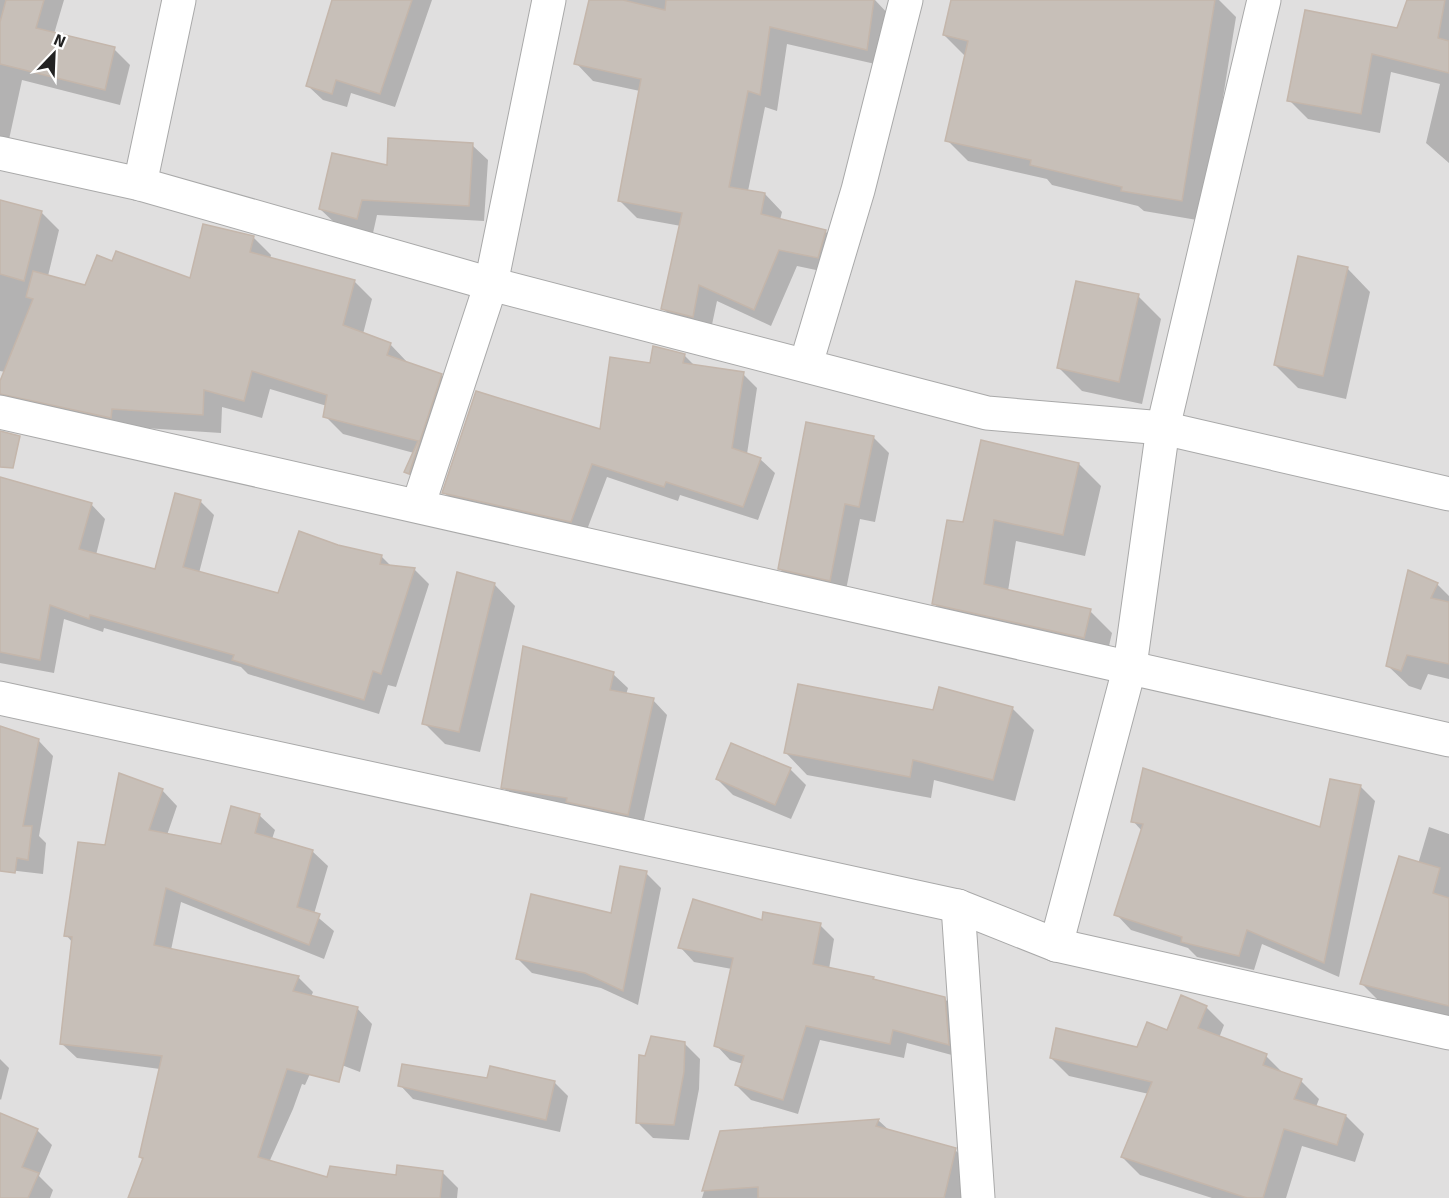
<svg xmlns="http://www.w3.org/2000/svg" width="1449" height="1198" font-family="Signika,sans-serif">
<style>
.residential{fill:#e0dfdf}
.shadow{fill:#0003}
.building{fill:#c7bfb8;stroke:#c4b6ab;stroke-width:1.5}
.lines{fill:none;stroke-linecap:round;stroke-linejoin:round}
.minor-casing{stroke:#a9a9a9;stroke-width:35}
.tertiary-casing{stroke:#a9a9a9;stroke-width:35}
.minor{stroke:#fff;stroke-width:33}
.tertiary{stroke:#fff;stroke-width:33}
</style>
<rect width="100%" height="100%" fill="#f2efe9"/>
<rect class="residential" x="0" y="0" width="1449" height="1198"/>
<g class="shadow">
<path d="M 0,0 L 64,0 L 54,34 L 114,49 L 130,65 L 120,105 L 22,80 L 8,144 L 0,142 Z"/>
<path d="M 334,0 L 432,0 L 395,107 L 351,93 L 347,107 L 323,100 L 308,86 Z"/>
<path d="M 591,0 L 875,0 L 891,17 L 884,66 L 787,44 L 777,111 L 765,107 L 748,191 L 765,194 L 782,212 L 780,220 L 826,232 L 843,249 L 835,274 L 797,266 L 771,326 L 717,301 L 710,334 L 680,326 L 663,308 L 681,226 L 637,218 L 620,201 L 640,91 L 593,81 L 576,63 Z"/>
<path d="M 952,0 L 1219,0 L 1236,17 L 1203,221 L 1144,211 L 1138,206 L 1052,185 L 1047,179 L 968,161 L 947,140 L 966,57 L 944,35 Z"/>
<path d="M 1408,0 L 1449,0 L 1449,163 L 1426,143 L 1440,84 L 1391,72 L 1380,133 L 1308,119 L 1289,100 L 1397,30 Z"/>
<path d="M 472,145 L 488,160 L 484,221 L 377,215 L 373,233 L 336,224 L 320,209 L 388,167 Z"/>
<path d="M 0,202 L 41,212 L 59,230 L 48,276 L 86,286 L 113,263 L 191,280 L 253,237 L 271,255 L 270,259 L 354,281 L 372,299 L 363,334 L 390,344 L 408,363 L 441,375 L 459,393 L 424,490 L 406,471 L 414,453 L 343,434 L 325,416 L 327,406 L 270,389 L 262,418 L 222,407 L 221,433 L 129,427 L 0,397 L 0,385 L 5,372 L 0,371 Z"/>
<path d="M 1347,268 L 1370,292 L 1346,399 L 1298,388 L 1275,365 Z"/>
<path d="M 1138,296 L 1161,319 L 1142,404 L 1082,391 L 1059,368 Z"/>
<path d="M 684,355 L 695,366 L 743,374 L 757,388 L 747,454 L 760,459 L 775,473 L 758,520 L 680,495 L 678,501 L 607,477 L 585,535 L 458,507 L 444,492 L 601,430 L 651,365 Z"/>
<path d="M 873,437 L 889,453 L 875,522 L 860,519 L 845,595 L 795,584 L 779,568 Z"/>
<path d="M 1079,464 L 1101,486 L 1085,556 L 1016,541 L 1008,591 L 1090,611 L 1112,633 L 1106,659 L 956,626 L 934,603 L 964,524 Z"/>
<path d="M 0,479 L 91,504 L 105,519 L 96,555 L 156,570 L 200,501 L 214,515 L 199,573 L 279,594 L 338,547 L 381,556 L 392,567 L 415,570 L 429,584 L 396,687 L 388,685 L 379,714 L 248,674 L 241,667 L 104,628 L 103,632 L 64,619 L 54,673 L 0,663 Z"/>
<path d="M 494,584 L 515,606 L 480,752 L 445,744 L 424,723 Z"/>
<path d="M 1437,584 L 1449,596 L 1449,679 L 1428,674 L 1421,690 L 1409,686 L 1388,666 Z"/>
<path d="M 613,674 L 628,688 L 626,695 L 653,700 L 667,715 L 642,829 L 517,802 L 503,787 Z"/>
<path d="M 1012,708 L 1034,730 L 1015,801 L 934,780 L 931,798 L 807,775 L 786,753 L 934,711 Z"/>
<path d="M 0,728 L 38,740 L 53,756 L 39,836 L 46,843 L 43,874 L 0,869 Z"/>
<path d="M 790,769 L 806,785 L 791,819 L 733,795 L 717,779 Z"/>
<path d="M 1360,786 L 1375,801 L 1339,977 L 1262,944 L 1254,970 L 1197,957 L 1188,948 L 1131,930 L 1116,914 L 1142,831 L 1133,821 L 1321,829 Z"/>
<path d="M 162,790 L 177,806 L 167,835 L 223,846 L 259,815 L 275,830 L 272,839 L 312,851 L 328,866 L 314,914 L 334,931 L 324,959 L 181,902 L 171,950 L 298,977 L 313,992 L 311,997 L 357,1008 L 372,1024 L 360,1072 L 318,1056 L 305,1085 L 302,1084 L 293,1109 L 253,1198 L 167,1198 L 140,1156 L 160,1069 L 77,1058 L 61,1043 L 73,943 L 66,935 L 106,847 Z"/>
<path d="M 1429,827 L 1449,834 L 1449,1020 L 1380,1002 L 1362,984 L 1418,864 Z"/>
<path d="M 646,873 L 661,888 L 638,1005 L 601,988 L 532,973 L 517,958 L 612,915 Z"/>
<path d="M 763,922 L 820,925 L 834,939 L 829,969 L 945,999 L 960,1014 L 963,1058 L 907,1043 L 904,1058 L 820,1040 L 798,1114 L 751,1100 L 736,1085 L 743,1064 L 730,1060 L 716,1045 L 732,969 L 694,962 L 680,947 Z"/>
<path d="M 1206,1007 L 1224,1025 L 1219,1038 L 1266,1056 L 1284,1074 L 1301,1081 L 1319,1099 L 1316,1107 L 1346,1116 L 1364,1134 L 1355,1162 L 1302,1146 L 1286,1198 L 1212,1198 L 1140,1175 L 1122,1157 L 1149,1094 L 1069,1076 L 1051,1058 L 1138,1049 Z"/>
<path d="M 684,1043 L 700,1059 L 699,1089 L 689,1140 L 653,1138 L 638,1123 L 646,1058 Z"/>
<path d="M 0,1059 L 9,1068 L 1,1100 L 0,1099 Z"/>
<path d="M 488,1080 L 554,1082 L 568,1096 L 560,1132 L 413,1099 L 400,1085 Z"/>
<path d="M 0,1115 L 37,1130 L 52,1145 L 39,1176 L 53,1190 L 50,1198 L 0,1198 Z"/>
<path d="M 878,1120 L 890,1131 L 955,1150 L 970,1164 L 961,1198 L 702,1198 L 722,1133 Z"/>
<path d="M 442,1172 L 458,1188 L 457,1198 L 285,1198 L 328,1179 Z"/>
</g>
<g class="building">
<path d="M 6,0 L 44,0 L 36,28 L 115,47 L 105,90 L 0,64 L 0,22 Z"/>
<path d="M 332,0 L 412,0 L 380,94 L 336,80 L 332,94 L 306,86 Z"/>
<path d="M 589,0 L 623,0 L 665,10 L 666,0 L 874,0 L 867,50 L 770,27 L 760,95 L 748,91 L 729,187 L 765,193 L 761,214 L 826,230 L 818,258 L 779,250 L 754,310 L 699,285 L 693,317 L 661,309 L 682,213 L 618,201 L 641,79 L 574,64 Z"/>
<path d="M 951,0 L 1215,0 L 1182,201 L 1121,191 L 1122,187 L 1030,165 L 1031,160 L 945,141 L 968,41 L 943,35 Z"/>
<path d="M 1407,0 L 1445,0 L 1438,38 L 1449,41 L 1449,73 L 1372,54 L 1361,114 L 1287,101 L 1305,10 L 1397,28 Z"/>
<path d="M 388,138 L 473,143 L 469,206 L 362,200 L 357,219 L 319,209 L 332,153 L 387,165 Z"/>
<path d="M 0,200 L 42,211 L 24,281 L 0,274 Z"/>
<path d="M 203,224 L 254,236 L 250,252 L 355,280 L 343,325 L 391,343 L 387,355 L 442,374 L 409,474 L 404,472 L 418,441 L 323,417 L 327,395 L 252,371 L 244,401 L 204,390 L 203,415 L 112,409 L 111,418 L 0,394 L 0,381 L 33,299 L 26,297 L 33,271 L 85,285 L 97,255 L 112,261 L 116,251 L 190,278 Z"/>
<path d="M 1298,256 L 1348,267 L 1323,376 L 1274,365 Z"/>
<path d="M 1076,281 L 1139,294 L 1119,382 L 1057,368 Z"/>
<path d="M 653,346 L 685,354 L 683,363 L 744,372 L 732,448 L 761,458 L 743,507 L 666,482 L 664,487 L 592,464 L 571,522 L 442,493 L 476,391 L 600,429 L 610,357 L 650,363 Z"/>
<path d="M 806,422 L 874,436 L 859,507 L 845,504 L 830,581 L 778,569 Z"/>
<path d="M 0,431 L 20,436 L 13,468 L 0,467 Z"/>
<path d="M 981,440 L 1079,463 L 1063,535 L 994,520 L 984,584 L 1091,609 L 1084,638 L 932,604 L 947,520 L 963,522 Z"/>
<path d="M 0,477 L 92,503 L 79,549 L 155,569 L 175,493 L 201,500 L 183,567 L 278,593 L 299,531 L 338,545 L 382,555 L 380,564 L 415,568 L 381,674 L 373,671 L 364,700 L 232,660 L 234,655 L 90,615 L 89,619 L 50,605 L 40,660 L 0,652 Z"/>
<path d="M 1408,570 L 1438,583 L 1431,598 L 1449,602 L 1449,664 L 1407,655 L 1401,671 L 1386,666 Z"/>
<path d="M 457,572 L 495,583 L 459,732 L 422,724 Z"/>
<path d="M 523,646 L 614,672 L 610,690 L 654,698 L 628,815 L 566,802 L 567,798 L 501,788 Z"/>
<path d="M 798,684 L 933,710 L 939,687 L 1013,707 L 993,780 L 913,760 L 910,777 L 784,753 Z"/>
<path d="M 0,726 L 39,739 L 23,826 L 32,826 L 28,860 L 17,858 L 15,873 L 0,871 Z"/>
<path d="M 731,743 L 791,768 L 775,805 L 716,779 Z"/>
<path d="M 1143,768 L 1320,827 L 1330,779 L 1361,785 L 1324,963 L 1247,930 L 1239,956 L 1181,942 L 1182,937 L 1114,915 L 1143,824 L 1131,822 Z"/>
<path d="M 119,773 L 163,789 L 149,830 L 221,844 L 231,806 L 260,814 L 255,833 L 313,850 L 297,907 L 320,914 L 309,945 L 166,888 L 154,945 L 299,976 L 293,991 L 358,1007 L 339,1082 L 287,1069 L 258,1157 L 327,1177 L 330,1166 L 396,1175 L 397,1165 L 443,1171 L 440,1198 L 128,1198 L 143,1158 L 139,1157 L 162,1056 L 60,1044 L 72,937 L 64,936 L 78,842 L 105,845 Z"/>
<path d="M 1399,856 L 1440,868 L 1433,893 L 1449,898 L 1449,1006 L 1360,984 Z"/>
<path d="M 620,866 L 647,871 L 623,991 L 585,973 L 516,959 L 531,894 L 611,913 Z"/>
<path d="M 693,899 L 762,920 L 763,912 L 821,923 L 813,964 L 874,977 L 873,979 L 945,997 L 949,1045 L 893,1030 L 890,1044 L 806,1026 L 783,1100 L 735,1085 L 744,1056 L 714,1046 L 733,958 L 678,948 Z"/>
<path d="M 1181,995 L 1207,1006 L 1198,1028 L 1267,1054 L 1263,1065 L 1302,1079 L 1294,1099 L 1346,1115 L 1337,1145 L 1284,1129 L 1263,1198 L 1247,1198 L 1121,1157 L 1152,1082 L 1050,1058 L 1056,1028 L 1137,1047 L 1147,1022 L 1167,1030 Z"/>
<path d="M 651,1036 L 685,1042 L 684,1072 L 674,1125 L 636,1123 L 639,1055 L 645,1056 Z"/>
<path d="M 402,1064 L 487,1078 L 490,1066 L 555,1081 L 546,1120 L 398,1086 Z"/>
<path d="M 0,1113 L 38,1129 L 22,1167 L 39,1173 L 28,1198 L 0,1198 Z"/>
<path d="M 879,1119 L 876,1126 L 956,1148 L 944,1198 L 758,1198 L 758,1187 L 702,1191 L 720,1131 Z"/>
</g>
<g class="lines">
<defs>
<g id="minor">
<path d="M 0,153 L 140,184 L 491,284 L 987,413 L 1163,428 L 1449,494"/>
<path d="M 140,184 L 179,0"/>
<path d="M 806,364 L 858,190 L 906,0"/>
<path d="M 0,412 L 1449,740"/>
<path d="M 418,506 L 491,284 L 549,0"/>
<path d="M 0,698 L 958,906 L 1056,945 L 1449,1033"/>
<path d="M 1056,945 L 1130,666 L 1163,428 L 1264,0"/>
</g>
<path id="tertiary" d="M 958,906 L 978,1198"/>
</defs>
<use href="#minor" class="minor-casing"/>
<use href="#tertiary" class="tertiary-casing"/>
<use href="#minor" class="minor"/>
<use href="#tertiary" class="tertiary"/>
</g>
<g transform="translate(54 54) rotate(23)" stroke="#ffffff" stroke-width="4.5" paint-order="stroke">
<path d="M0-4.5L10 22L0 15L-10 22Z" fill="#222222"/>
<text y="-9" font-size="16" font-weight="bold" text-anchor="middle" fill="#222222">N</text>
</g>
</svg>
